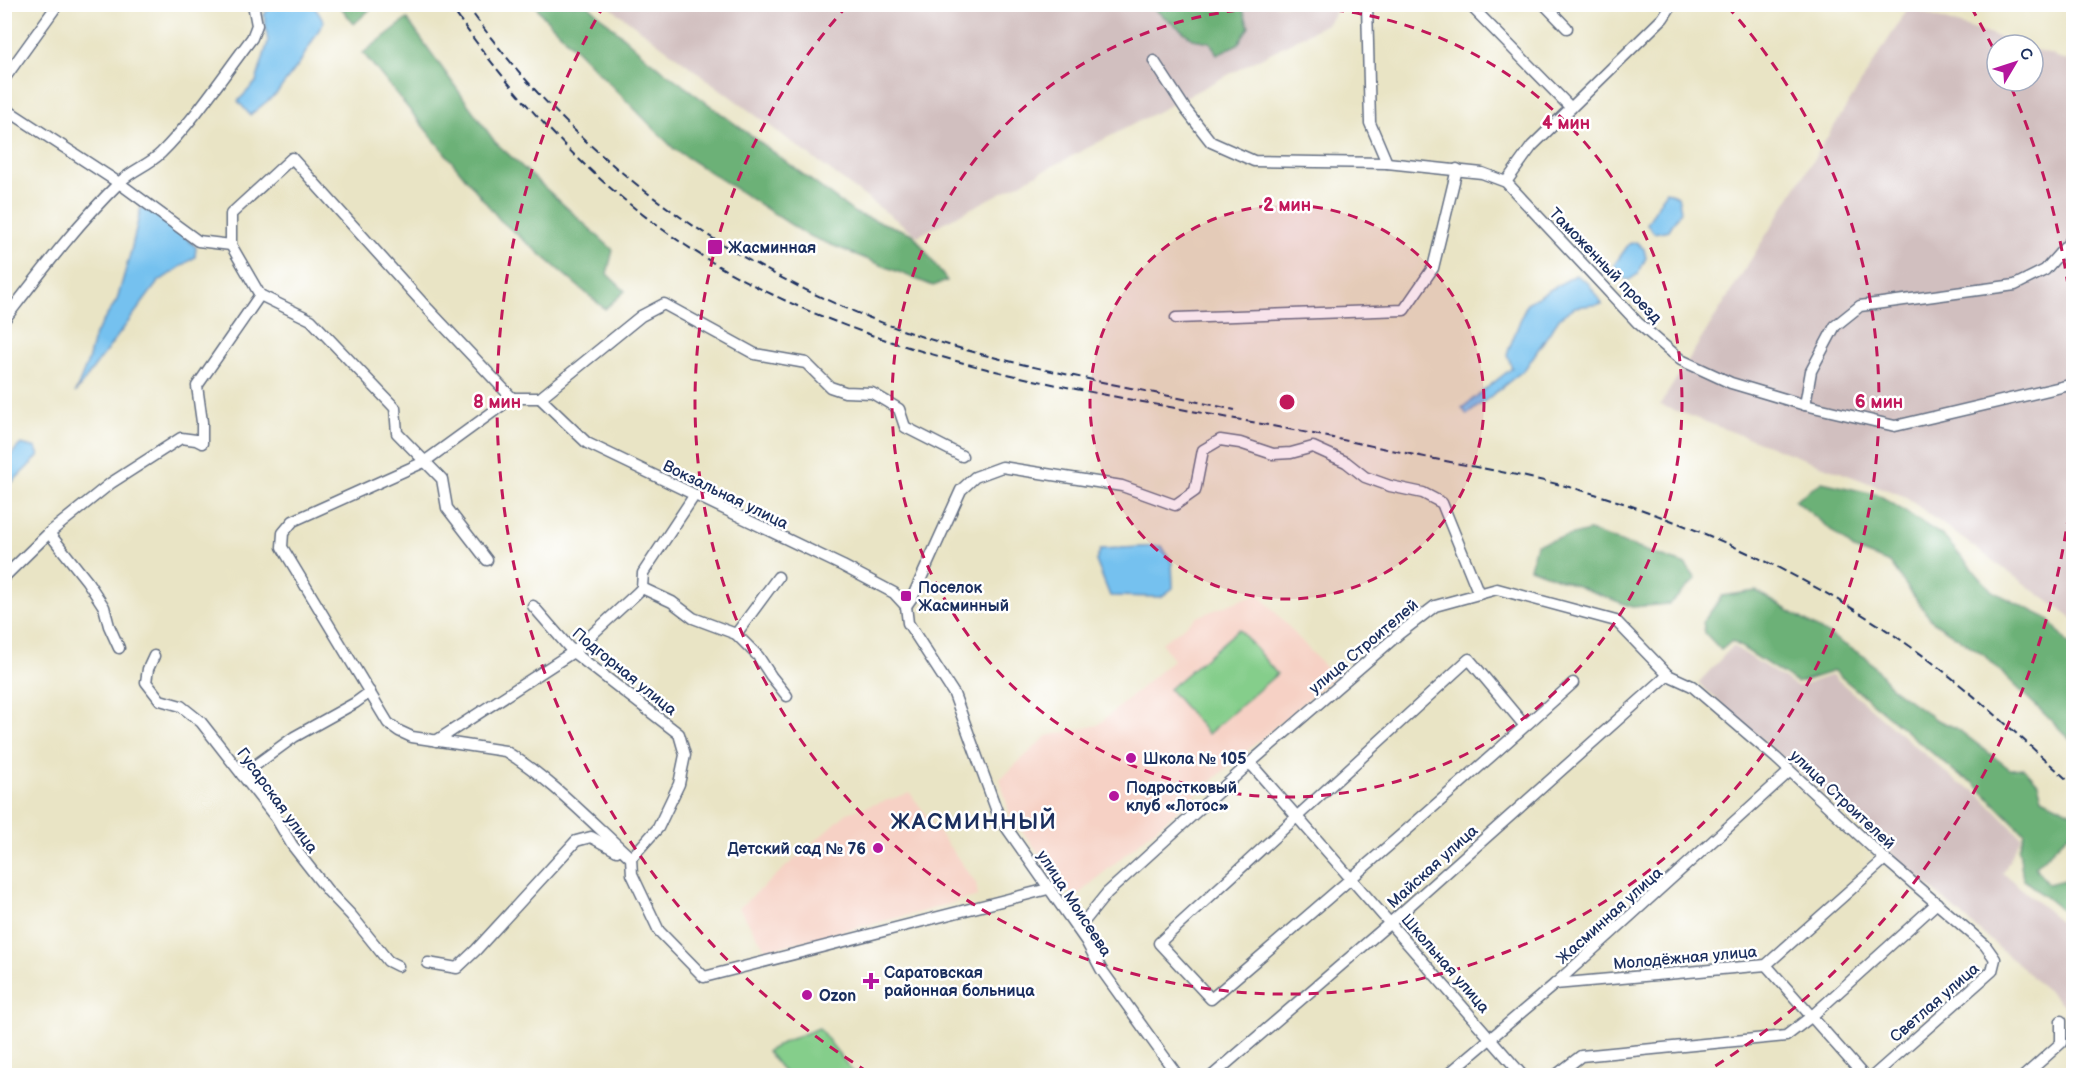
<svg xmlns="http://www.w3.org/2000/svg" width="2078" height="1080" font-family="'Balsamiq Sans',sans-serif">
<style>
.built{fill:#f6d1c5}
.industrial{fill:#d1bfbf}
.green{fill:#85ce8b;stroke:#507e74;stroke-width:1.5}
.forest{fill:#6cb177;stroke:#44706a;stroke-width:1.5}
.water{fill:#75c1ef;stroke:#4878a6;stroke-width:1.5}
.lines{fill:none;stroke-linecap:round;stroke-linejoin:round}
.minor-casing{stroke:#636e82;stroke-width:13}
.minor{stroke:#fff;stroke-width:10}
.rail{stroke:#1b2f5e;stroke-width:2;stroke-dasharray:9 4.5;stroke-linecap:butt}
.ring{fill:none;stroke:#c2185b;stroke-width:3;stroke-dasharray:10 8}
.poi-dot{fill:#b5179e;stroke:#fff;stroke-width:2}
.labels{text-anchor:middle;stroke-width:5;stroke-linejoin:round;paint-order:stroke}
.poi-label{font-size:16px;font-weight:bold;fill:#1b2f5e;stroke:#fff;text-anchor:start}
.street-label{font-size:16px;fill:#1b2f5e;stroke:#fff}
.district-label{font-size:22px;font-weight:bold;letter-spacing:1.5px;fill:#1b2f5e;stroke:#fff}
.centre{fill:#c2185b;stroke:#fff;stroke-width:3}
.ring-label{font-size:18px;text-anchor:middle;font-weight:bold;fill:#c2185b;stroke:#fff;stroke-width:5;stroke-linejoin:round;paint-order:stroke}
</style>
<rect width="100%" height="100%" fill="#fff"/>
<filter id="ink" filterUnits="userSpaceOnUse"><feTurbulence type="fractalNoise" baseFrequency=".0167" numOctaves="2"/><feDisplacementMap in="SourceGraphic" scale="12" xChannelSelector="R" yChannelSelector="G"/><feConvolveMatrix kernelMatrix="1 2 1 2 8 2 1 2 1" color-interpolation-filters="sRGB"/></filter>
<filter id="wash" filterUnits="userSpaceOnUse"><feTurbulence type="fractalNoise" baseFrequency=".008" numOctaves="4" result="noise"/><feDisplacementMap in="SourceGraphic" scale="24" xChannelSelector="R" yChannelSelector="G"/><feGaussianBlur stdDeviation="1.35" result="paint"/><feColorMatrix in="noise" values="0 0 0 0 0 0 0 0 0 0 0 0 0 0 0 0 0 1.4 0 .05"/><feComposite in="paint" operator="in"/></filter>
<g filter="url(#wash)">
<rect width="100%" height="100%" fill="#e9e4c5"/>
<g class="built">
<path d="M 1258,593 L 1334,677 L 1074,898 L 1010,816 L 1000,779 L 1047,736 L 1098,725 L 1173,660 L 1162,643 L 1197,617 Z"/>
<path d="M 910,793 L 976,883 L 978,896 L 921,912 L 766,950 L 739,908 L 847,813 Z"/>
</g>
<g class="industrial">
<path d="M 607,5 L 1341,5 L 1328,23 L 918,236 Z"/>
<path d="M 1908,8 L 2022,45 L 1997,45 L 1997,81 L 2033,81 L 2033,49 L 2073,62 L 2073,619 L 1904,496 L 1660,405 Z"/>
<path d="M 1733,646 L 1797,687 L 1832,675 L 1957,782 L 1977,792 L 2021,837 L 2003,873 L 2073,932 L 2073,1013 L 1698,683 Z"/>
</g>
<g class="green">
<path d="M 1239,629 L 1277,674 L 1208,734 L 1169,689 Z"/>
<path d="M 819,1028 L 855,1075 L 786,1075 L 767,1051 L 784,1042 Z"/>
</g>
<g class="forest">
<path d="M 339,5 L 375,5 L 354,24 Z"/>
<path d="M 535,5 L 588,5 L 649,60 L 855,213 L 913,234 L 947,281 L 933,286 L 807,235 L 674,149 L 543,16 Z"/>
<path d="M 1149,5 L 1241,5 L 1249,27 L 1238,44 L 1217,54 L 1210,42 L 1193,39 Z"/>
<path d="M 407,19 L 495,142 L 613,250 L 607,274 L 625,291 L 605,309 L 500,220 L 363,53 Z"/>
<path d="M 1822,482 L 1879,495 L 1943,536 L 1992,591 L 2047,618 L 2073,649 L 2073,742 L 1984,655 L 1931,620 L 1890,563 L 1854,549 L 1795,500 Z"/>
<path d="M 1589,531 L 1686,565 L 1696,579 L 1670,604 L 1632,607 L 1530,568 L 1536,544 Z"/>
<path d="M 1756,591 L 1867,658 L 1892,688 L 1935,719 L 1956,728 L 2010,769 L 2024,768 L 2038,783 L 2042,798 L 2073,813 L 2073,830 L 2035,867 L 2048,884 L 2073,878 L 2073,919 L 2023,879 L 2019,849 L 2024,833 L 1973,782 L 1960,776 L 1834,671 L 1797,683 L 1732,641 L 1721,650 L 1705,633 L 1703,622 L 1722,596 Z"/>
</g>
<g class="water">
<path d="M 271,5 L 313,5 L 324,21 L 299,64 L 276,94 L 250,115 L 238,101 L 256,82 L 268,42 L 264,15 Z"/>
<path d="M 1666,191 L 1678,196 L 1681,210 L 1669,230 L 1654,233 L 1647,224 Z"/>
<path d="M 141,207 L 164,218 L 196,247 L 195,257 L 158,282 L 75,393 L 88,361 L 95,334 L 117,300 L 131,251 Z"/>
<path d="M 1636,242 L 1644,249 L 1646,258 L 1638,274 L 1629,280 L 1619,277 L 1614,265 L 1629,244 Z"/>
<path d="M 1576,275 L 1589,284 L 1602,304 L 1575,307 L 1560,317 L 1525,369 L 1467,415 L 1462,408 L 1512,368 L 1507,354 L 1527,303 Z"/>
<path d="M 21,444 L 36,448 L 39,456 L 5,489 C 4,467 4,460 21,444 Z"/>
<path d="M 1162,546 L 1172,563 L 1173,588 L 1161,597 L 1110,596 L 1096,561 L 1101,549 Z"/>
</g>
</g>
<g filter="url(#ink)">
<g class="lines">
<defs>
<g id="minor">
<path d="M 1367,4 L 1370,123 L 1387,163"/>
<path d="M 1469,4 L 1571,108"/>
<path d="M 1544,4 L 1567,28"/>
<path d="M 1154,61 L 1186,110 L 1211,142 L 1254,161 L 1387,163 L 1482,173 L 1506,182 L 1638,323 L 1681,360 L 1731,383 L 1805,405 L 1895,426 L 2074,384"/>
<path d="M 4,79 L 58,4"/>
<path d="M 4,108 L 119,183 L 198,241 L 231,245"/>
<path d="M 1506,182 L 1532,146 L 1663,18 L 1672,4"/>
<path d="M 260,295 L 231,245 L 231,214 L 292,158 L 428,309 L 512,398"/>
<path d="M 260,295 L 311,320 L 395,408 L 397,433 L 442,479 L 447,508 L 487,560"/>
<path d="M 1176,318 L 1404,310 L 1433,268 L 1457,169"/>
<path d="M 4,320 C 41,272 77,224 120,182 C 132,170 149,165 161,153 C 195,119 223,76 252,38 L 257,25 L 253,4"/>
<path d="M 540,398 L 587,443 L 843,566 L 894,593 L 906,606"/>
<path d="M 1805,405 L 1811,371 L 1835,326 L 1860,306 L 2015,285 L 2045,270 L 2074,237"/>
<path d="M 962,456 L 905,427 L 899,409 L 872,393 L 845,392 L 830,387 L 806,363 L 755,354 L 664,304 L 641,316 L 540,398 L 512,398 L 424,462 L 293,521 L 283,533 L 282,547 L 388,723 L 399,731 L 412,737 L 505,751 C 550,778 591,822 631,858 L 632,874 L 659,931 L 704,977 L 1048,889"/>
<path d="M 49,533 L 87,581 L 104,607 L 109,626 L 119,648"/>
<path d="M 4,577 L 49,533 L 111,483 L 181,438 L 196,440 L 202,443 L 202,422 L 197,386 L 260,295"/>
<path d="M 642,588 L 672,602 L 693,618 L 736,634 L 758,656 L 771,676 L 787,696"/>
<path d="M 533,606 L 573,652 L 679,734 L 685,755 L 679,784 L 658,828 L 631,858"/>
<path d="M 906,606 L 913,596 L 961,490 L 975,477 L 1002,467 L 1122,486 L 1175,505 L 1195,491 L 1203,450 L 1220,440 L 1240,443 L 1273,454 L 1291,453 L 1313,447 L 1346,462 L 1365,477 L 1390,486 L 1423,493 L 1442,503 L 1479,594"/>
<path d="M 906,606 L 908,623 L 954,694 L 999,817 L 1086,941 L 1101,969 L 1178,1076"/>
<path d="M 736,634 L 778,577"/>
<path d="M 154,656 L 148,669 L 146,682 L 160,700 L 181,706 L 201,722 L 276,818 L 292,845 L 328,891 L 351,915 L 388,961 L 398,966"/>
<path d="M 1525,726 L 1469,659 L 1159,943 L 1211,999 C 1332,895 1454,791 1573,683"/>
<path d="M 436,741 L 573,652 L 636,594 L 642,588 L 643,573 L 694,496"/>
<path d="M 1250,763 L 1523,1076"/>
<path d="M 242,775 L 294,737 L 355,703 L 370,692"/>
<path d="M 1078,929 L 1107,893 L 1250,763 L 1400,633 L 1435,606 L 1497,589 L 1616,621 L 1668,675 L 1692,686 L 1776,758 L 1885,859 L 1985,945 L 1995,959 L 1992,971 L 1873,1076"/>
<path d="M 428,963 L 457,968 L 476,950 L 576,841 L 591,837 L 617,851"/>
<path d="M 1766,965 L 1864,1076"/>
<path d="M 1555,984 L 1766,965 L 1885,859"/>
<path d="M 1212,1076 L 1390,923 L 1668,675"/>
<path d="M 1446,1076 L 1555,984 L 1789,772"/>
<path d="M 1555,1076 L 1581,1056 L 1786,1036 L 1812,1016 L 1937,903"/>
<path d="M 2024,1076 L 2061,1043 L 2061,1021"/>
</g>
</defs>
<use href="#minor" class="minor-casing"/>
<use href="#minor" class="minor"/>
<g class="rail">
<path d="M 449,4 C 524,114 620,213 738,277 C 886,357 1055,386 1219,416 C 1286,428 1353,442 1420,456 C 1483,469 1549,479 1611,499 C 1726,537 1836,590 1933,663 C 1982,701 2028,744 2074,786"/>
<path d="M 466,4 C 587,176 764,294 966,350 C 1054,374 1145,390 1235,410"/>
</g>
</g>
</g>
<circle cx="1287" cy="402" r="197" fill="#c2185b" fill-opacity=".12"/>
<g class="ring">
<circle cx="1287" cy="402" r="197"/>
<circle cx="1287" cy="402" r="395"/>
<path d="M1727 6A592 592 0 1 1 847 6"/>
<path d="M2073 478A790 790 0 0 1 1706 1072M868 1072A790 790 0 0 1 603 7M1971 7A790 790 0 0 1 1994 50M2011 87A790 790 0 0 1 2073 326"/>
</g>
<g class="poi-dot">
<rect x="707" y="239" width="16" height="16" rx="3"/>
<rect x="900" y="590" width="12" height="12" rx="3"/>
<circle cx="1131" cy="758" r="6"/>
<circle cx="1114" cy="796" r="6"/>
<circle cx="878" cy="848" r="6"/>
<path d="M868 972h6v6h6v6h-6v6h-6v-6h-6v-6h6z"/>
<circle cx="807" cy="995" r="6"/>
</g>
<g class="labels">
<g class="poi-label">
<text x="728" y="253">Жасминная</text>
<text x="918" y="593">Поселок<tspan x="918" dy="18">Жасминный</tspan></text>
<text x="1143" y="764">Школа № 105</text>
<text x="1126" y="793">Подростковый<tspan x="1126" dy="18">клуб «Лотос»</tspan></text>
<text x="866" y="854" text-anchor="end">Детский сад № 76</text>
<text x="884" y="978">Саратовская<tspan x="884" dy="18">районная больница</tspan></text>
<text x="819" y="1001">Ozon</text>
</g>
<g class="street-label">
<text transform="translate(1606 265) rotate(46)" y="6">Таможенный проезд</text>
<text transform="translate(726 494) rotate(26)" y="6">Вокзальная улица</text>
<text transform="translate(1363 646) rotate(-40)" y="6">улица Строителей</text>
<text transform="translate(625 671) rotate(39)" y="6">Подгорная улица</text>
<text transform="translate(1843 799) rotate(43)" y="6">улица Строителей</text>
<text transform="translate(278 800) rotate(54)" y="6">Гусарская улица</text>
<text transform="translate(1432 866) rotate(-42)" y="6">Майская улица</text>
<text transform="translate(1075 903) rotate(57)" y="6">улица Моисеева</text>
<text transform="translate(1609 915) rotate(-42)" y="6">Жасминная улица</text>
<text transform="translate(1685 957) rotate(-5)" y="6">Молодёжная улица</text>
<text transform="translate(1446 963) rotate(49)" y="6">Школьная улица</text>
<text transform="translate(1934 1002) rotate(-41)" y="6">Светлая улица</text>
</g>
<g class="district-label">
<text x="974" y="829">ЖАСМИННЫЙ</text>
</g>
</g>
<circle cx="1287" cy="402" r="9" class="centre"/>
<g class="ring-label">
<text x="1566" y="129">4 мин</text>
<text x="1287" y="211">2 мин</text>
<text x="1879" y="408">6 мин</text>
<text x="497" y="408">8 мин</text>
</g>
<rect width="2078" height="1080" fill="none" stroke="#fff" stroke-width="24"/>
<g transform="translate(2015 63) rotate(51)"><circle r="28" fill="#ffffff" stroke="#a4acbf" stroke-width="1.5"/>
<path d="M0-4.5L10 22L0 15L-10 22Z" fill="#b5179e"/>
<text y="-9" font-size="16" font-weight="bold" text-anchor="middle" fill="#1b2f5e">С</text>
</g>
</svg>
